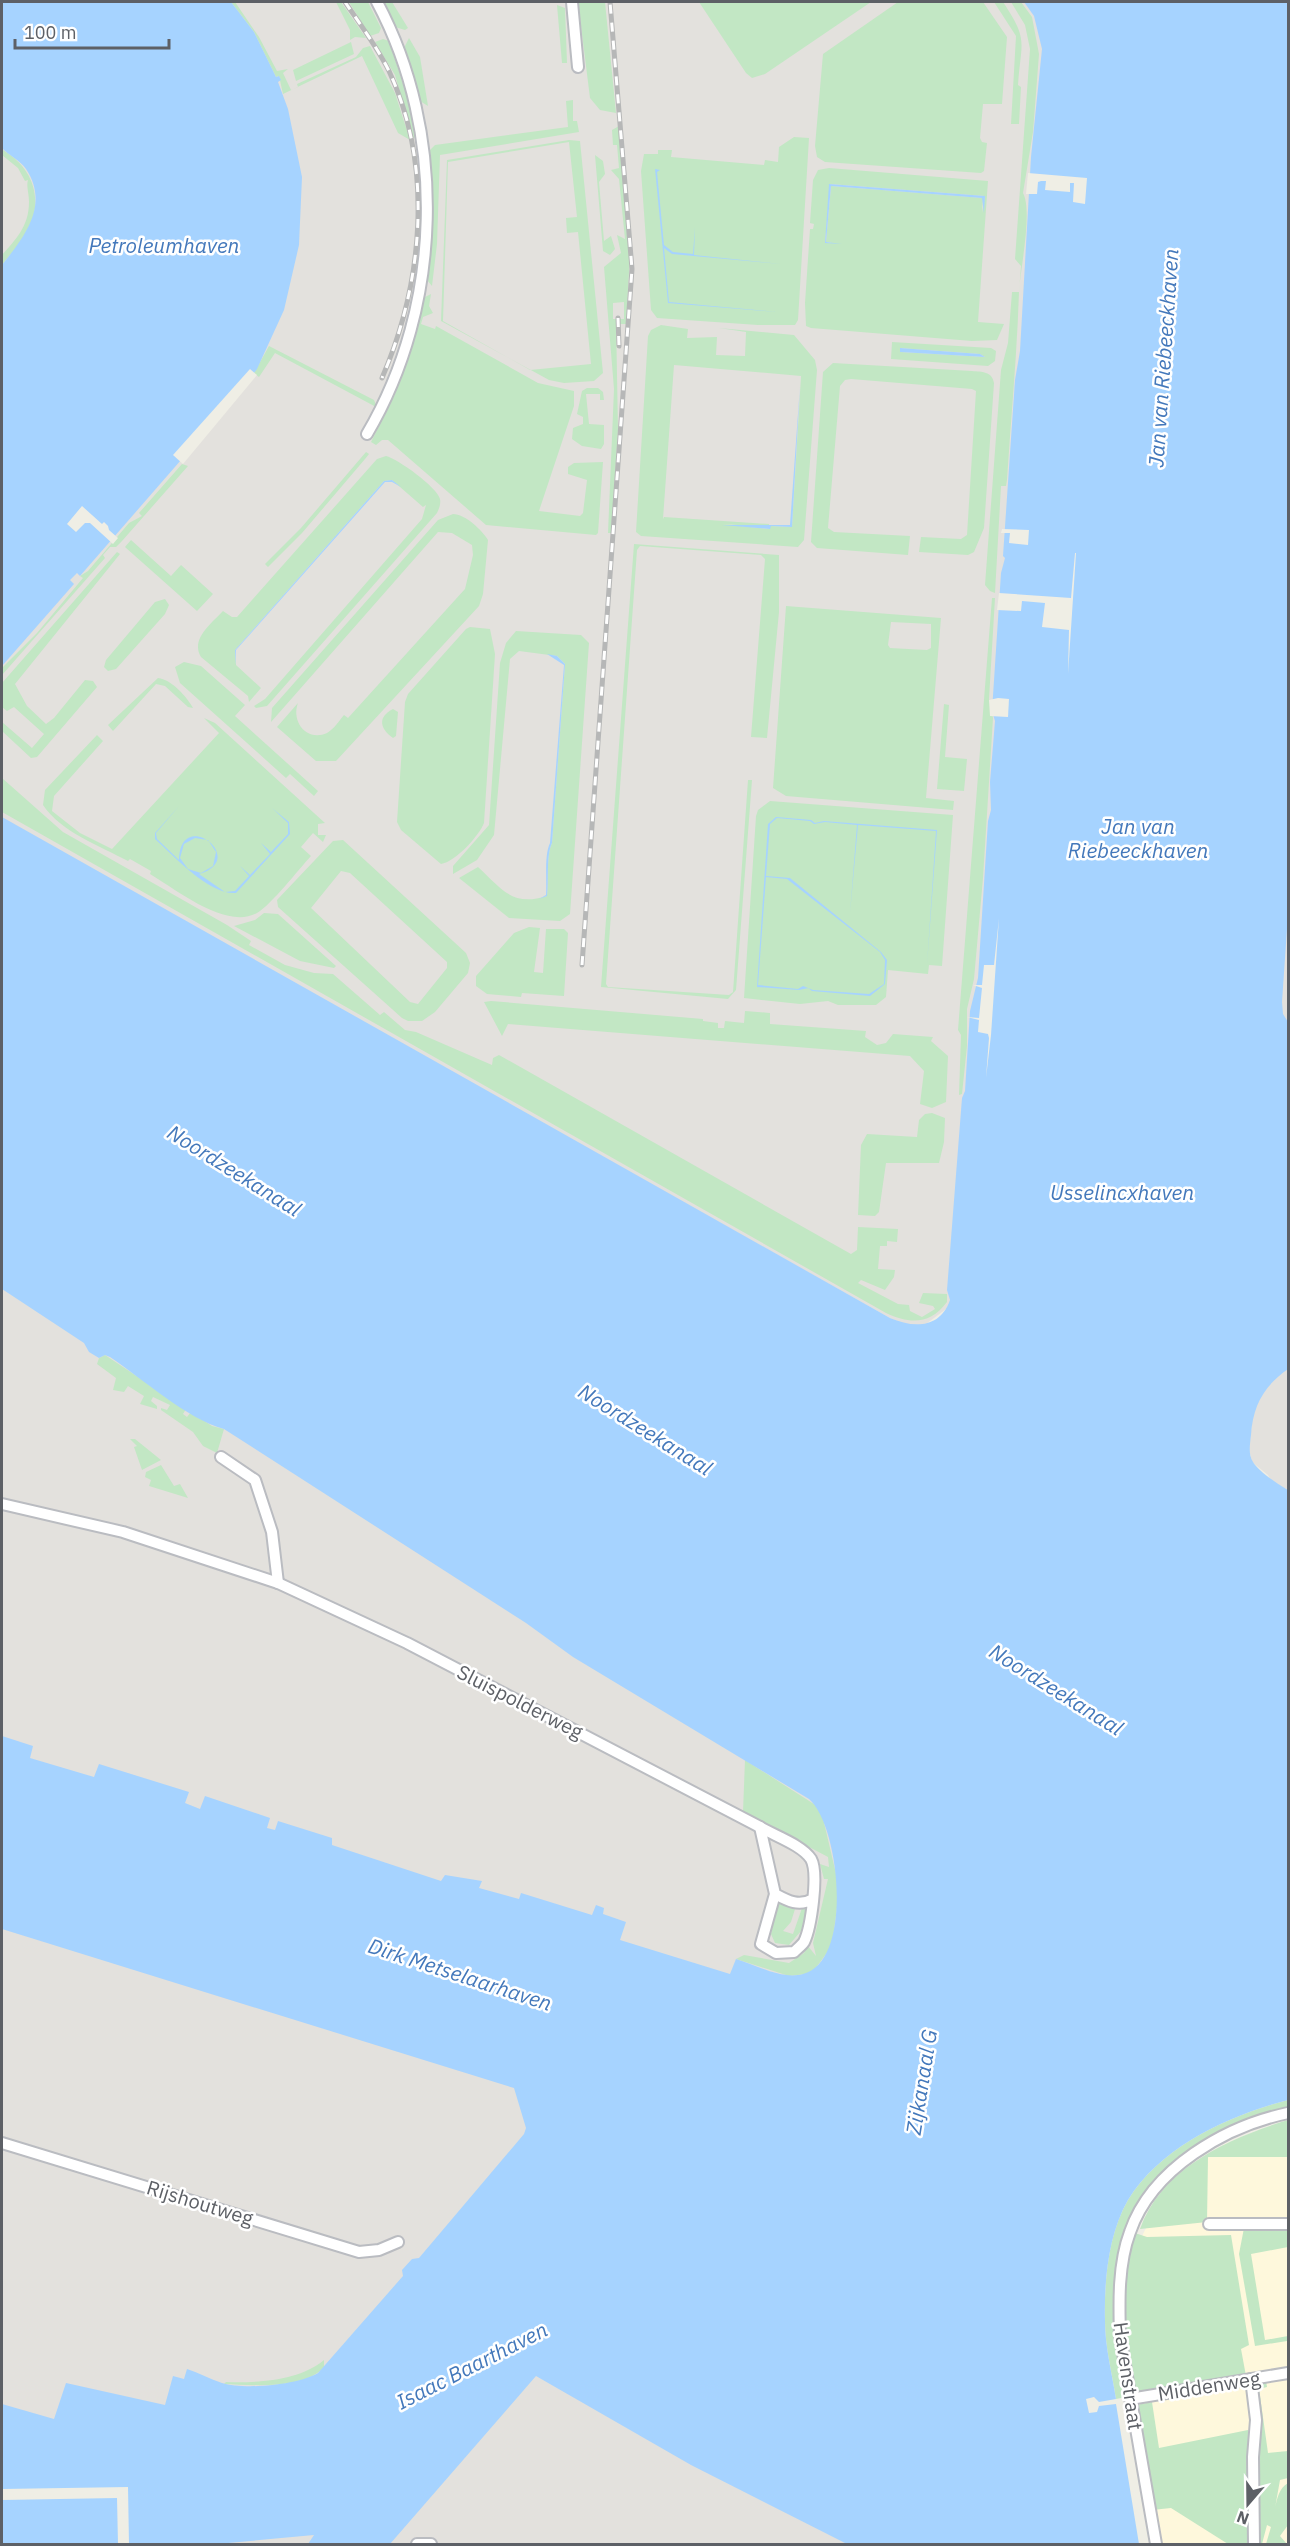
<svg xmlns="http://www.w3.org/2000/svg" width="1290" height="2546" font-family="'IBM Plex Sans',sans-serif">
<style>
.commercial{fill:#fef8dc}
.industrial{fill:#e3e1dd}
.green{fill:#c2e7c4;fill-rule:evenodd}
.water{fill:#a6d3ff;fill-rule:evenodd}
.pier{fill:#efeee5}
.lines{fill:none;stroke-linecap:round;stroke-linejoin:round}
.street-casing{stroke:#babcc1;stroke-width:14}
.street{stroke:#fff;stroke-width:10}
.rail-casing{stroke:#b6b7b7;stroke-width:5}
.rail{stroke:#fff;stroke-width:3;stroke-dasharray:9;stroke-linecap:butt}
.labels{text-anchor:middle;stroke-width:5;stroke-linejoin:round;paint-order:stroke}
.street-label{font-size:20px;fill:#5d6066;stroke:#fff}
.water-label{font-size:21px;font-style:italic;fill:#4378bb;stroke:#fff}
</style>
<rect width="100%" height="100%" fill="#efeee5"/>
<path class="commercial" d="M 1288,2121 L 1288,2544 L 1160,2544 L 1129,2399 L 1123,2273 L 1164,2193 L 1225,2144 Z"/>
<g class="industrial">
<path d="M 2,2 L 1288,2 L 1288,1490 L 1271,1481 L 1268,1475 L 1252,1462 L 1249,1449 L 1252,1423 L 946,1309 L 926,1324 L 918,1326 L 906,1325 L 890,1318 L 2,821 Z"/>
<path d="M 2,1195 L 1007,1793 L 1070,2544 L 2,2544 Z"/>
</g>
<g class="green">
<path d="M 231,2 L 235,2 L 259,37 L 277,71 L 288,69 L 283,73 L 291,90 L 298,87 L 297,84 L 356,57 L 363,48 L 370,46 L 395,93 L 410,140 L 398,133 L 362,56 L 283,94 L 279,76 L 276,77 L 254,32 Z"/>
<path d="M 336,2 L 341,2 L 366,38 L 355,37 L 350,40 L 350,30 Z"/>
<path d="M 349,2 L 368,2 L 381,28 L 379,33 L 370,36 Z"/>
<path d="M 383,2 L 392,2 L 408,28 L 405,30 L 395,27 Z"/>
<path d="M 578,2 L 605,2 L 616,113 L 600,110 L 590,98 Z"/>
<path d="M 699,2 L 871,2 L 765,74 L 752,78 L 746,73 Z"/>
<path d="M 898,2 L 983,2 L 1007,37 L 1002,104 L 983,104 L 980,138 L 982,142 L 987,143 L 984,171 L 981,173 L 825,162 L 817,157 L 815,146 L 823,54 Z"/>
<path d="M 994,2 L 1003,2 C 1029,41 1021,41 1018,85 L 1021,87 L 1019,124 L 1011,124 L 1016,36 Z"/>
<path d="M 1011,2 L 1021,2 L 1032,17 L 1039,54 L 1033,132 L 1023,193 C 1033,211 1020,270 1019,292 C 1017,355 1011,418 1007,480 L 1006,486 L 1001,486 L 995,593 L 990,591 L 985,585 L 1001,370 L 1008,343 L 1012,292 L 1019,292 L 1021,266 L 1015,259 L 1030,49 L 1025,25 Z"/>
<path d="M 557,5 L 565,8 L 567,63 L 562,63 Z"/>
<path d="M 409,38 L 420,57 L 428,106 L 420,101 L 404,48 Z"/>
<path d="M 383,39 L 389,41 L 408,99 L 416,137 L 413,138 L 395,75 L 375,42 Z"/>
<path d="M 351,42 L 354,54 L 296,81 L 293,70 Z"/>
<path d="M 573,100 L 573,121 L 577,121 L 579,132 L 440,155 L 437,244 L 432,286 L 427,280 L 433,213 L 430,150 L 435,145 L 568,127 L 566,101 Z"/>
<path d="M 619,126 L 630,255 L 626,324 L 620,324 L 620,319 L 624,319 L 624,302 L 613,303 L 613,319 L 616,319 L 618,430 L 611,533 L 608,533 L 614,389 L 604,267 L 621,253 L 617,235 L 625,239 L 619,179 L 611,170 L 619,168 L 617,145 L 613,145 L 612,130 Z"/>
<path d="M 794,137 L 809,138 L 798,320 L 795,325 L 758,325 L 657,318 L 651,310 L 641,171 L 644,154 L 658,154 L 658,150 L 672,150 L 671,157 L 764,165 L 765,160 L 778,162 L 779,147 Z"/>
<path d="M 569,140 L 580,141 L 603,373 L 594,381 L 564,383 L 549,380 L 441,321 L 447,160 ZM 569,142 L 577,217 L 566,218 L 567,233 L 578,232 L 591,364 L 530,370 L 443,321 L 448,162 Z"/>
<path d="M 3,150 C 33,168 44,199 28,231 C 22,243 10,254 2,265 L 2,255 C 15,240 29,227 29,202 C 29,193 26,186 28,180 L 25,181 L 18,168 L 2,155 Z"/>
<path d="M 595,155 L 603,161 L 605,174 L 599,182 L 604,241 L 611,236 L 615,249 L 610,255 L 603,251 Z"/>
<path d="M 829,168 L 988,181 L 978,322 L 1004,324 L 997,340 L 972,341 L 811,328 L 806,326 L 805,303 L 810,229 L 813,229 L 814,224 L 810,223 L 813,180 L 818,170 ZM 830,184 L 985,196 L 982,213 L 983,198 L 831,186 L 826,242 L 832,243 L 825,243 Z"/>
<path d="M 431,294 L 429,306 L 433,313 L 423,317 L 421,324 L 435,329 L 436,326 L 538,383 L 574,391 L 574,406 L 539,511 L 580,516 L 583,513 L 587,480 L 568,474 L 568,467 L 574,463 L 603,462 L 598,533 L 596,535 L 486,525 L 388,440 L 382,440 L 376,445 L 371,442 L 395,394 L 410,351 L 423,298 Z"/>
<path d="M 661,325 L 688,329 L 687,338 L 717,337 L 716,355 L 745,356 L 746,332 L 719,328 L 794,335 L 815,360 L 817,370 L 804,540 L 798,547 L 641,536 L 636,532 L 648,336 L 651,330 ZM 674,365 L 801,376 L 792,527 L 770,526 L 769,529 L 722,524 L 769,527 L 769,524 L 664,517 L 663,519 Z"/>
<path d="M 892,342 L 991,348 L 996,351 L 995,361 L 988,366 L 891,359 ZM 900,348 L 980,354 L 985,357 L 900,352 Z"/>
<path d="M 269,346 L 374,400 L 377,407 L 363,430 L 376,407 L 363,400 L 275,353 L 259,377 L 254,373 Z"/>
<path d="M 833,363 L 972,371 C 982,372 992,371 994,383 L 984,528 L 974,552 L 968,555 L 919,552 L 921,537 L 961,539 L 967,535 L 976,391 L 972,389 L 851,379 L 845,380 L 840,386 L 828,528 L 834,532 L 910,536 L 908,555 L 817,548 L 811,542 L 823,372 Z"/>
<path d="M 587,388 L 598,388 L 603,392 L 604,400 L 600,400 L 600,394 L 586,394 L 589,424 L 604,425 L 604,444 L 601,449 L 582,446 L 572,439 L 573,428 L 583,424 L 583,417 L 577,414 L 582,391 Z"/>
<path d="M 366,452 L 369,454 L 365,459 L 302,533 L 268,567 L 265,564 L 301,528 Z"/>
<path d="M 386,456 C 398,459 437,487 440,499 C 441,504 439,509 437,513 L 267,706 L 256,708 L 254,706 L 265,699 L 422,519 L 426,505 L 423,507 L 392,480 L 384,481 L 235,650 L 236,665 L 261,688 L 249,702 L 248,696 L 201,657 C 190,639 212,623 223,611 L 232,617 L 237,617 L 377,459 Z"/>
<path d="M 182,464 L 188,466 L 122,541 L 116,547 L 110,547 L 103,555 L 105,558 L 2,675 L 2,668 L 37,633 L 83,578 L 80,576 L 88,571 L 129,523 L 142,516 L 139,513 Z"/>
<path d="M 453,514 C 465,514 482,530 488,540 L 483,594 L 479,606 L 336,761 L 316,761 L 277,727 L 298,703 C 291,721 306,742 327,733 C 334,729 339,721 344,715 L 348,718 L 465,589 L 473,555 L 472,545 L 452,533 L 438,532 L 271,722 L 272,708 L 438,520 Z"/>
<path d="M 131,540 L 171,576 L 181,565 L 213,594 L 197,611 L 125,547 Z"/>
<path d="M 634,544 L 779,555 L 779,612 L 767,738 L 751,737 L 765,559 L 761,555 L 640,546 L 637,550 L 606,984 L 608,987 L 729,995 L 733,992 L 748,780 L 752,780 L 736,990 L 728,999 L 601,987 Z"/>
<path d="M 117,552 L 120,554 L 15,684 L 27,706 L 46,724 L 54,718 L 85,680 L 93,681 L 97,687 L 37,757 L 31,758 L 2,731 L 2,722 L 32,748 L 44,734 L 14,707 L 7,711 L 2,707 L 2,683 Z"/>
<path d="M 992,598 L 995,598 L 989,699 L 993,718 L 983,878 L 974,979 L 967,1009 L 967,1046 L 962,1094 L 959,1095 L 961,1035 L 958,1030 Z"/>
<path d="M 165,599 L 169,605 L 165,614 L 116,669 L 108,671 L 104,667 L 106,660 L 155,602 Z"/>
<path d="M 786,606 L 941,618 L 926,798 L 954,801 L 953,810 L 786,796 L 773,788 ZM 891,622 L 931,624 L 931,648 L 927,650 L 890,648 L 888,645 Z"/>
<path d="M 470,627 L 490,629 L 495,654 L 484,823 C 479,836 455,862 441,864 L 401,830 L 397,822 L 405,702 L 408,694 L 466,629 Z"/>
<path d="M 516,631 L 581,635 L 589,643 L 570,914 L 560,921 L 509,918 L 459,878 L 478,867 C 502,889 512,907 547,896 C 549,880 546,856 552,843 L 565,664 L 557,656 L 519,651 L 510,659 L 494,835 L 477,860 L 453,874 L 453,866 L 489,825 L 500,663 L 506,643 Z"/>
<path d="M 184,662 L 201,666 L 245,705 L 235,716 L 318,791 L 314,796 L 290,774 L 286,778 L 180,683 L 175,667 Z"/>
<path d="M 158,678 C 171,679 187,697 193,708 L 188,707 L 165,686 L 156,684 L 113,731 L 108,725 Z"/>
<path d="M 944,704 L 949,705 L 945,757 L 967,759 L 964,791 L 937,789 Z"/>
<path d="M 393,709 L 398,712 L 396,736 L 393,738 C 380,729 377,717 393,709 Z"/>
<path d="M 204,718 L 215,723 L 325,823 L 318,824 L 318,835 L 326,835 L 323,842 L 313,833 L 301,847 L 311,856 C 299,869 271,905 257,913 C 226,930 177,890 150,874 L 151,871 L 130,859 L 128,861 C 100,846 61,832 43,805 L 45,790 L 97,735 L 103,741 L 54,796 L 52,811 L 80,833 L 112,849 L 219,733 Z"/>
<path d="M 2,778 L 63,832 L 227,925 L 251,941 L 249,945 L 285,965 L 314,973 L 333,974 L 380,1015 L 384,1012 L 405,1030 L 416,1032 L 492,1065 L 493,1058 L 499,1055 L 851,1254 L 857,1250 L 858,1227 L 898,1229 L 897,1242 L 887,1241 L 887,1246 L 880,1246 L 878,1269 L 895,1270 L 894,1277 L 885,1290 L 861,1280 L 858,1283 L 898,1304 L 909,1305 L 910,1311 L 922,1317 L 935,1309 L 933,1306 L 919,1303 L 923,1293 L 947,1294 L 947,1302 C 930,1325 910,1324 886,1313 L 2,812 Z"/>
<path d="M 770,801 L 953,815 L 942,966 L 929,965 L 928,974 L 888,970 L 886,997 L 876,1005 L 838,1005 L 828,1001 L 800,1004 L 744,998 L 756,816 L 758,810 Z"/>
<path d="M 343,840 L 466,953 L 470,963 L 468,973 L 435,1012 L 422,1021 L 408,1021 L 402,1018 L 278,907 L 277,900 L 333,841 ZM 341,871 L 350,873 L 447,962 L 447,968 L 418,1004 L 410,1002 L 311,908 Z"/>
<path d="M 264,913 L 278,914 L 336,966 L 334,968 L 300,961 L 234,926 L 255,920 Z"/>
<path d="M 529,927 L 540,928 L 534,972 L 543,973 L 546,929 L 564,929 L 568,933 L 564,996 L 522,993 L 521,997 L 487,994 L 476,986 L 476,976 L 514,933 Z"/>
<path d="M 491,1001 L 703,1019 L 703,1021 L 718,1023 L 718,1028 L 724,1028 L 725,1021 L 744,1023 L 745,1011 L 770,1013 L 770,1024 L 866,1031 L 865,1037 L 877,1045 L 886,1043 L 893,1034 L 933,1037 L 931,1041 L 948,1056 L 946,1102 L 932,1108 L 920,1104 L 924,1071 L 910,1056 L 508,1024 L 502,1036 L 484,1002 Z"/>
<path d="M 932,1113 L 945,1118 L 944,1142 L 939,1163 L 886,1163 L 879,1212 L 875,1216 L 858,1215 L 861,1145 L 867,1134 L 917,1137 L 919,1120 L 925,1114 Z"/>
<path d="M 105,1355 L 186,1409 L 183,1414 L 187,1417 L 191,1412 L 212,1426 L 224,1429 L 217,1453 L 203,1446 L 193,1432 L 161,1410 L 161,1408 L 167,1410 L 170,1405 L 153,1397 L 151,1401 L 157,1406 L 157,1409 L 140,1404 L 144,1396 L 128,1386 L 124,1392 L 113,1390 L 116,1378 L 97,1364 L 99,1358 Z"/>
<path d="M 130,1439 L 135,1439 L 161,1460 L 142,1470 L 134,1447 L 137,1446 Z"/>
<path d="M 161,1465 L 174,1486 L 180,1484 L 188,1498 L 149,1486 L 151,1480 L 145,1477 L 146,1472 Z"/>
<path d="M 745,1760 L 817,1806 L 822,1814 L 837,1878 L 838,1900 L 832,1946 L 815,1969 L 806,1974 L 789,1976 L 736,1959 L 744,1955 L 789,1963 L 804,1953 L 808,1946 L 816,1956 L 813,1943 L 828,1879 L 824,1879 L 820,1864 L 829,1867 L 828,1857 L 743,1812 Z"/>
<path d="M 778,1903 L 795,1909 L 791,1922 L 783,1931 L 793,1934 L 802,1908 L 808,1904 L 801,1931 L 789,1945 L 775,1943 L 771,1934 Z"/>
<path d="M 1288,2100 L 1288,2111 L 1248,2124 L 1157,2182 L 1123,2253 L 1126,2397 L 1116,2399 C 1112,2373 1105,2347 1105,2321 C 1104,2282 1108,2234 1128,2200 C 1161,2146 1230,2115 1288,2100 Z"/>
<path d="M 1288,2120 L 1288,2157 L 1208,2157 L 1207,2222 L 1140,2229 C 1162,2167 1230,2138 1288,2120 Z"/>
<path d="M 1244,2228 L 1288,2230 L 1288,2247 L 1251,2254 L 1265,2340 L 1288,2336 L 1288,2350 L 1287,2341 L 1255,2346 L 1239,2254 Z"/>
<path d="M 1135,2233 L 1147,2237 L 1231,2235 L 1249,2345 L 1241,2349 L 1246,2376 L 1133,2393 C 1124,2341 1116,2284 1135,2233 Z"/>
<path d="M 324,2360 L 324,2367 C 304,2390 253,2385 224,2384 L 226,2382 C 257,2383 299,2381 324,2360 Z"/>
<path d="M 1266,2381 L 1267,2387 L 1259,2389 L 1268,2453 L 1288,2451 L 1288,2478 L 1280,2480 L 1275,2508 C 1277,2499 1279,2488 1288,2483 L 1288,2525 L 1280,2536 L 1287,2544 L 1266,2544 L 1271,2527 L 1267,2525 L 1262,2544 L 1256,2544 L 1256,2455 L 1261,2428 L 1255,2388 L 1259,2382 Z"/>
<path d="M 1152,2402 L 1159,2448 L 1248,2430 L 1251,2463 L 1252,2544 L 1228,2544 L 1171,2508 L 1152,2510 L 1136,2405 Z"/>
</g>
<g class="water">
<path d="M 2,2 L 231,2 L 254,32 L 276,77 L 279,76 L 281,80 L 278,82 L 288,109 L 302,177 L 299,245 L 284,310 L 257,369 L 235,398 L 80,576 L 77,573 L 70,580 L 74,584 L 2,666 L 2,265 C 24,237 50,205 26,169 C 20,160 8,155 2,148 Z"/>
<path d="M 1024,2 L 1288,2 L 1288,914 L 1282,1002 L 1283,1014 L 1288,1022 L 1288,1369 C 1264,1386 1253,1405 1251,1435 C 1250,1444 1248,1454 1253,1462 C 1258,1471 1279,1485 1288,1490 L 1288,2100 C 1230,2115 1161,2146 1128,2200 C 1108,2235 1104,2282 1105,2321 C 1105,2347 1112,2373 1116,2399 L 1099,2402 L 1094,2397 L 1086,2399 L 1089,2413 L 1097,2412 L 1099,2406 L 1116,2404 L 1139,2544 L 847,2544 L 691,2465 L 536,2376 L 390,2544 L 308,2544 L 314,2535 L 217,2544 L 2,2544 L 2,2404 L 54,2419 L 66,2383 L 165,2405 L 173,2376 L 184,2379 L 187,2369 C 199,2373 210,2379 222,2383 C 245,2390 298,2385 318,2373 L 403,2276 L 402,2270 L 412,2259 L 419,2258 L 524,2134 L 526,2128 L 514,2088 L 2,1929 L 2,1736 L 33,1746 L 30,1758 L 94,1777 L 99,1764 L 189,1792 L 185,1803 L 200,1809 L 205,1796 L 270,1818 L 267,1828 L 275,1830 L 278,1821 L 332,1838 L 332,1845 L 441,1881 L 445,1875 L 482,1881 L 479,1888 L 519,1899 L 521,1893 L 592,1915 L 596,1905 L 604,1908 L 603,1914 L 626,1922 L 620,1940 L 730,1974 L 736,1959 C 756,1965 782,1980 803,1974 C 854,1962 840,1825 809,1799 L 573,1657 L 526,1623 L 224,1429 C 187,1419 143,1379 110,1357 L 105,1355 L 99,1358 L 89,1352 L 84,1343 L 2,1289 L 2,817 L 890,1318 C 913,1328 940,1329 950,1300 L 947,1290 L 962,1098 L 965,1091 L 970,1011 L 978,978 L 988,821 L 991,810 L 990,782 L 995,721 L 992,711 L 1001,573 L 1005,558 L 1003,556 L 1015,380 L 1020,351 L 1031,157 L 1042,49 L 1034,16 Z"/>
<path d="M 655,169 L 660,170 L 657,172 L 664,245 L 673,252 L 693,254 L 695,227 L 694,255 L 781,264 L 672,254 L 664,248 L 669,302 L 777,312 L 668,303 Z"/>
<path d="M 829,184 L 985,196 L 984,213 L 982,198 L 831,186 L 826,242 L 842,244 L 825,243 Z"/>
<path d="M 900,348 L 980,354 L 985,357 L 900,352 Z"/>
<path d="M 800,386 L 792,527 L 771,526 L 770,529 L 722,525 L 790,525 Z"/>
<path d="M 392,480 L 401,487 L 392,482 L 385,482 L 236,650 L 236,665 L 235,650 L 384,481 Z"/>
<path d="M 547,654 L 557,656 L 565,664 L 552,843 C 546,856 549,880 547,896 L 539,899 L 546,895 C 547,879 544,856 550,843 L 564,665 Z"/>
<path d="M 179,806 L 156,833 L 157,839 L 179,860 C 180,806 250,859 199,874 L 225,892 L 235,891 L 249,876 L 240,866 L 250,875 L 270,854 L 261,843 L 271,852 L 288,834 L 288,823 L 272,808 L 289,822 L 290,834 L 236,893 C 209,895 175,857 155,839 L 155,833 ZM 195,838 L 208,840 L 216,852 L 213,866 L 201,873 L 188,869 L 180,858 L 184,844 Z"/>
<path d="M 776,817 L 811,820 L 815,823 L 824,821 L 937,830 L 927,965 L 936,831 L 858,825 L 850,913 L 857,825 L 825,822 L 814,824 L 810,821 L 777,818 L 770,824 L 766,876 L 790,878 L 881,952 L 887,960 L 885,984 L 870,996 L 812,991 L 808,988 L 799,990 L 757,987 L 768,824 ZM 766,877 L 787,879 L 880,952 L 885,960 L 884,984 L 869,994 L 813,990 L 803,986 L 798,989 L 758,985 Z"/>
</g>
<g class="pier">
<path d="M 1028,173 L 1087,178 L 1085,204 L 1073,202 L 1074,183 L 1070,183 L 1070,192 L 1045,190 L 1046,181 L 1041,181 L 1038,182 L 1037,194 L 1026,194 Z"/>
<path d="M 250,369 L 257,375 L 183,464 L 173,455 Z"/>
<path d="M 82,506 L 102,524 L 104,522 L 108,526 L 109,530 L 118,538 L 113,544 L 90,523 L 85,523 L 76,532 L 67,524 Z"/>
<path d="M 1002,529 L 1029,530 L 1028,545 L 1009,543 L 1010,533 L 1001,533 Z"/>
<path d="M 1075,553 L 1076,553 L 1068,674 L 1069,630 L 1042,627 L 1045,603 L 1022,601 L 1021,611 L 997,610 L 999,593 L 1071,598 Z"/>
<path d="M 998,698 L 1009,699 L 1008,717 L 990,716 L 989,700 Z"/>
<path d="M 999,918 L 991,1035 L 986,1078 L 989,1038 L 988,1034 L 978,1032 L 979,1020 L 967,1017 L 979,1018 L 982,988 L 973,985 L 982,985 L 984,965 L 994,965 Z"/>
<path d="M 128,2487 L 129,2544 L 118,2544 L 117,2498 L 2,2500 L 2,2489 Z"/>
</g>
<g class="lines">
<defs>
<g id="street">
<path d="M 572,2 L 578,67"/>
<path d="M 367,434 C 443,305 447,133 377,2"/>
<path d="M 221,1457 L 255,1480 L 272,1532 L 278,1583"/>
<path d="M 2,1504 L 123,1532 L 278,1583 L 407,1643 L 760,1827"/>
<path d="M 775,1894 L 761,1944 L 776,1953 L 794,1952 C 797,1949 802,1945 804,1942 C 811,1928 819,1873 811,1859 C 802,1845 775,1836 760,1827 L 775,1894 C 788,1901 799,1907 813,1899"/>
<path d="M 2,2143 L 359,2252 L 379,2250 L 398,2242"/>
<path d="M 1209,2224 L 1288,2224"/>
<path d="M 1251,2379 L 1256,2420 L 1253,2457 L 1254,2544"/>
<path d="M 1130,2399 L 1288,2373"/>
<path d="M 417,2544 L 431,2544"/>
<path d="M 1156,2544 L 1120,2336 C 1119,2302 1118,2264 1130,2232 C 1152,2168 1226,2126 1288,2113"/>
</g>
</defs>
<use href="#street" class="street-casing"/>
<use href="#street" class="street"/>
<defs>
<g id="rail">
<path d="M 345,2 C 360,24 377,47 389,71 C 434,167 423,283 382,378"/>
<path d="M 618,318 L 619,346"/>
<path d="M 582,965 L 632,269 L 610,2"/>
</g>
</defs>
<use href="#rail" class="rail-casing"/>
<use href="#rail" class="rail"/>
</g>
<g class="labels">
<g class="street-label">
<text transform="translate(520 1702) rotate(27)" y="7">Sluispolderweg</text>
<text transform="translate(200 2203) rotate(17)" y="7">Rijshoutweg</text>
<text transform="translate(1128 2376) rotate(82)" y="7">Havenstraat</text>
<text transform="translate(1209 2386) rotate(-9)" y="7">Middenweg</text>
</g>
<g class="water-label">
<text x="164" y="253">Petroleumhaven</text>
<text transform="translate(1164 358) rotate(-86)" y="7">Jan van Riebeeckhaven</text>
<text x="1138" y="834">Jan van<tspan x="1138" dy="24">Riebeeckhaven</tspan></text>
<text transform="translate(234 1171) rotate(32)" y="7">Noordzeekanaal</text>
<text x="1122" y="1200">Usselincxhaven</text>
<text transform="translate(645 1430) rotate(32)" y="7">Noordzeekanaal</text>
<text transform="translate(1056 1690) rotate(32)" y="7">Noordzeekanaal</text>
<text transform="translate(460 1975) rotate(18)" y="7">Dirk Metselaarhaven</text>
<text transform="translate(922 2082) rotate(-81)" y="7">Zijkanaal G</text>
<text transform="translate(472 2366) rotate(-27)" y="7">Isaac Baarthaven</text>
</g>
</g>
<rect width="1290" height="2546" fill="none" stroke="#5d6066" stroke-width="6"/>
<g transform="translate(1248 2504) rotate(200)" stroke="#ffffff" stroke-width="4.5" paint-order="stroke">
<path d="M0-4.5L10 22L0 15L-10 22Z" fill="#5d6066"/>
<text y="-9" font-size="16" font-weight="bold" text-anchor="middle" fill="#5d6066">N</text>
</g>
<path d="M15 39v9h154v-9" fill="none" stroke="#5d6066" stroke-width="3"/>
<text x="24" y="39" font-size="18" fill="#5d6066" stroke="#ffffff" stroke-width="4.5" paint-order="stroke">100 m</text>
</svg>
